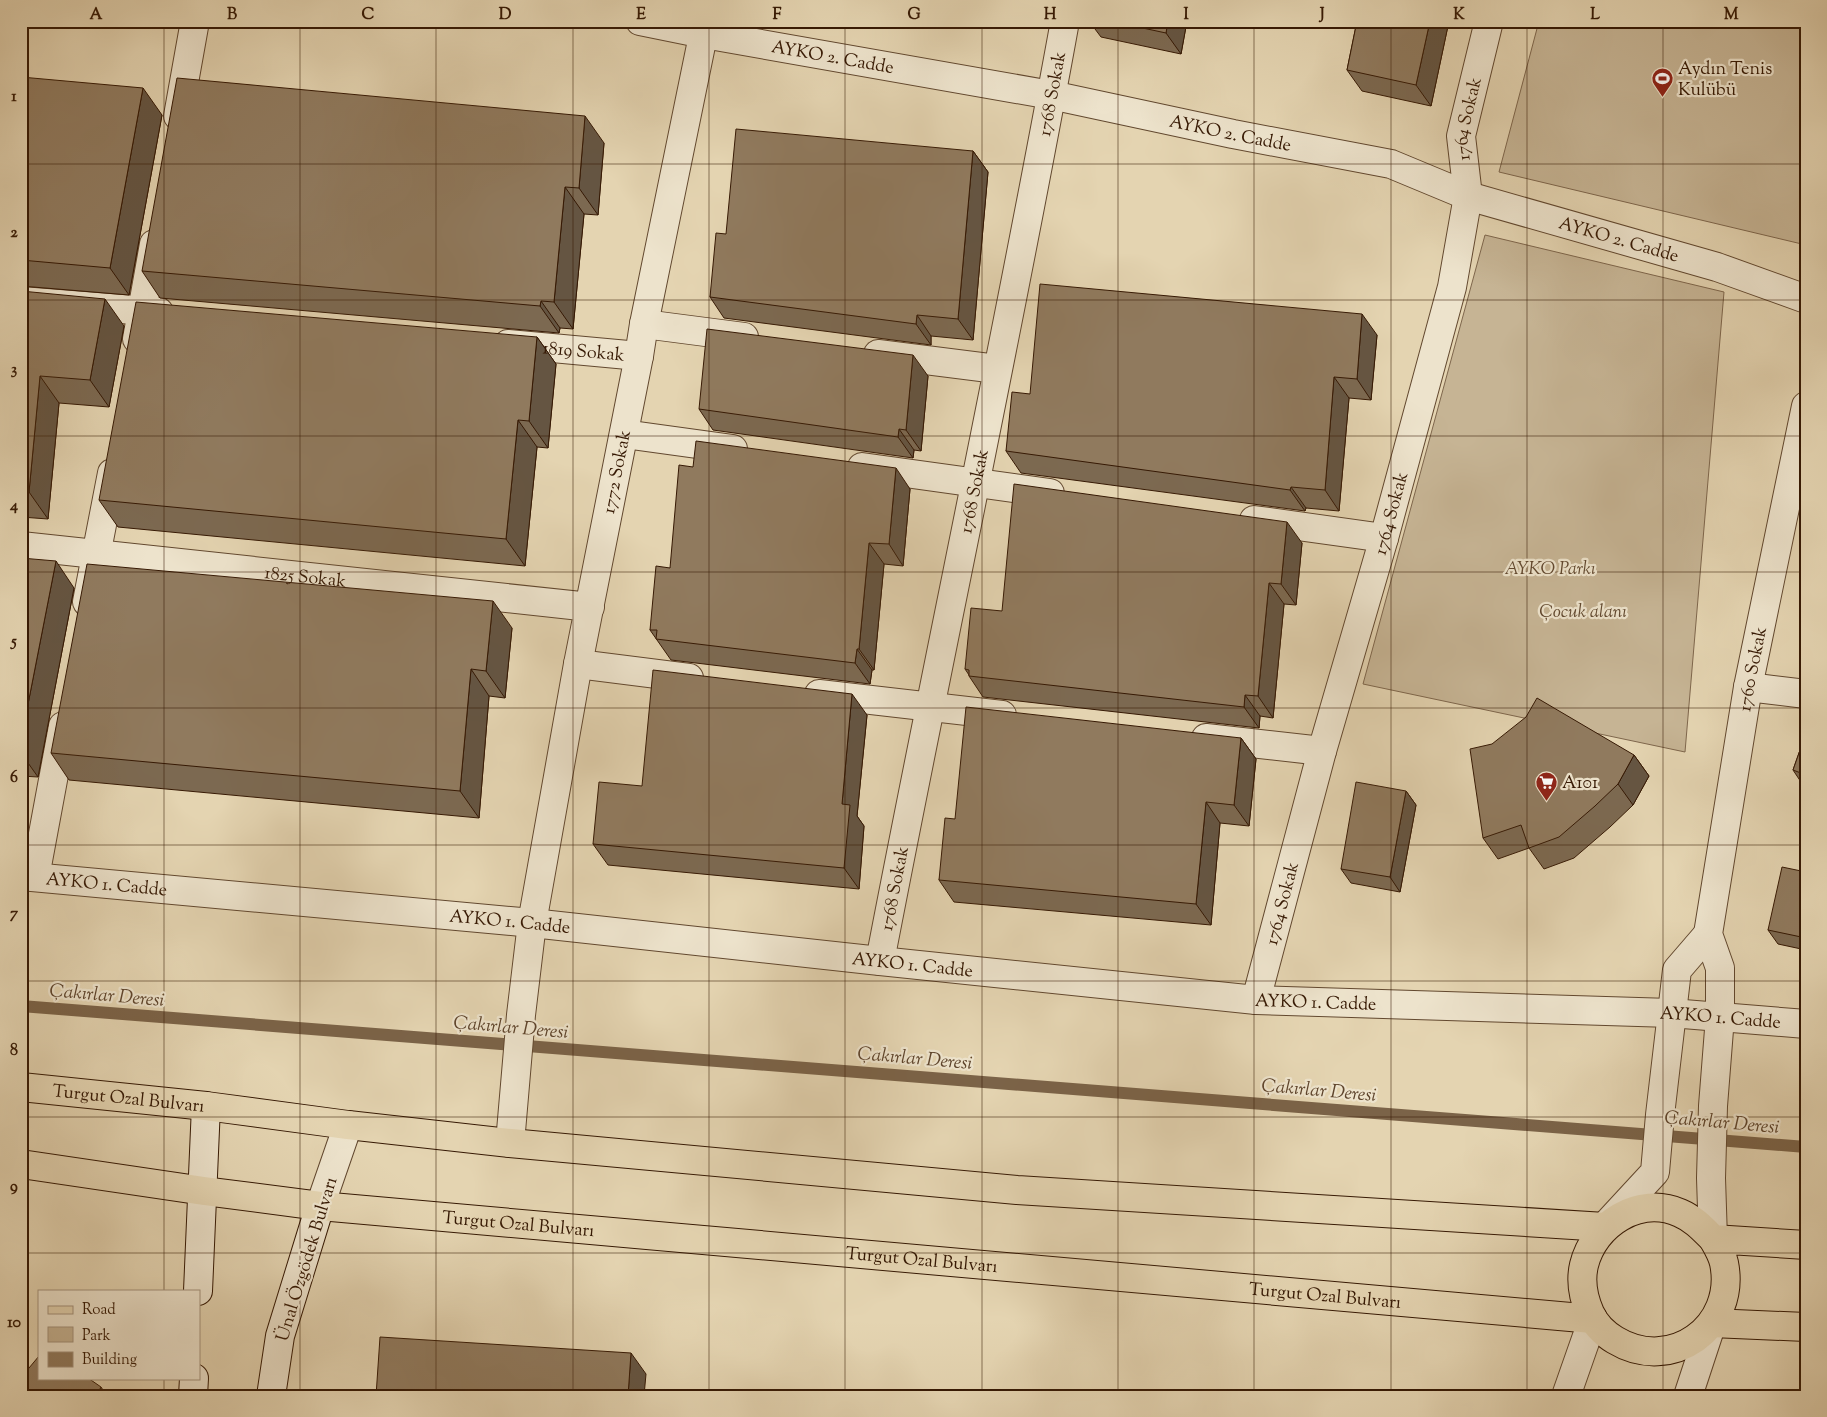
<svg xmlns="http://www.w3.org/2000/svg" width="1827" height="1417" font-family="'Sorts Mill Goudy',serif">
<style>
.green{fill:#c6b494;stroke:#7e664c}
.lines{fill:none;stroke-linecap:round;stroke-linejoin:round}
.stream{stroke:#7b6348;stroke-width:12}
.minor-casing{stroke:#62482f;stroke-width:30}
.tertiary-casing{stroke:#62482f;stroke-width:30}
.secondary-casing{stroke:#361904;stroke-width:30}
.primary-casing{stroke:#361904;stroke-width:30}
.minor{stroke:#ede3cc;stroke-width:28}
.tertiary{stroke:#ede3cc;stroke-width:28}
.secondary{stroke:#ede3cc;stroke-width:28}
.primary{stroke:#e4d4b1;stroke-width:28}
.wall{fill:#7c6951;stroke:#361904}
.shaded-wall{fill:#655542;stroke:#361904}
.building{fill:#907a5e;stroke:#361904}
.grid{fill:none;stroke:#361904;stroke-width:1;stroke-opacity:0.55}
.labels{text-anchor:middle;stroke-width:4.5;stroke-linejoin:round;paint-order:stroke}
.street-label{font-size:18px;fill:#361904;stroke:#ede3cc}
.poi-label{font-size:18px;fill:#361904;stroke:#ede3cc;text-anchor:start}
.park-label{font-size:18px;font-style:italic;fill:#61482f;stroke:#ede3cc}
.water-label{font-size:19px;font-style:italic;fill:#5e442c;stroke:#ede3cc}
.neatline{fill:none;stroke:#361904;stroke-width:2}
.grid-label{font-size:16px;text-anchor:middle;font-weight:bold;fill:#361904}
</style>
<rect width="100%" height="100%" fill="#e4d4b1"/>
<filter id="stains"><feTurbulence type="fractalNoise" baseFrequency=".004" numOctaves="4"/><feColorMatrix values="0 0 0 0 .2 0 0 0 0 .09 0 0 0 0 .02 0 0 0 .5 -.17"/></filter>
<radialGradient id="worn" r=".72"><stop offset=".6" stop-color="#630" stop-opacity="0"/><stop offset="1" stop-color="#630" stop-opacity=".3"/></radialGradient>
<g class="green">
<path d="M 1539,21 L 1806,21 L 1806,245 L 1499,172 Z"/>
<path d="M 1485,235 L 1724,292 L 1685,752 L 1363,684 Z"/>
</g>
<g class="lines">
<path class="stream" d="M 21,1006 L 1806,1147"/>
<defs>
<g id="minor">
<path d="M 178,116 L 195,21"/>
<path d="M 21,301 L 159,312"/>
<path d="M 644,324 L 744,337"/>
<path d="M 137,339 L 154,244"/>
<path id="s1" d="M 508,344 L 639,356"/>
<path d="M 878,354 L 997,369"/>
<path d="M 624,434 L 733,449"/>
<path d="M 862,467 L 1050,493"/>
<path d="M 1254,520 L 1384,538"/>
<path id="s2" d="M 21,546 L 590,607"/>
<path d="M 87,602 L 112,473"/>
<path d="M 578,664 L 689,678"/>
<path d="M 1748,687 L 1806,694"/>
<path d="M 819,694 L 1002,715"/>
<path d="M 1206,738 L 1322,751"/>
<path d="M 35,877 L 63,726"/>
<path id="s3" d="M 532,923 L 578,664 L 639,356 L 644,324 L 706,21"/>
<path id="s4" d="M 880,961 C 940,648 1008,336 1065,21"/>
<path id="s5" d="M 1256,1000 L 1322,751 L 1384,538 L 1452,287 L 1468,196 L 1461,136 L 1489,21"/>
</g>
<g id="tertiary">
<path id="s6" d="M 640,21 L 704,34 L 1051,95 L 1233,134 L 1391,164 L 1468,196 L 1717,267 L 1806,299"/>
<path id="s7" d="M 21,876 L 532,923 L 880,961 L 1256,1000 L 1671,1013 L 1806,1024"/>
<path d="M 510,1143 L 521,1015 L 532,923"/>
<path d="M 320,1206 L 348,1125"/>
<path d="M 1606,1225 L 1655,1172 L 1660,1115 L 1677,970 L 1708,934"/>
<path id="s8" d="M 1713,1239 L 1711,1178 L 1713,1106 L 1720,1017 L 1720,968 L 1708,934 L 1748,687 L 1806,406"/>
<path d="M 1566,1396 L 1593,1319"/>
<path d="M 1688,1396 L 1712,1323"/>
</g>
<g id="secondary">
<path d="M 198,1291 L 206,1106"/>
<path d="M 193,1396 L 194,1378"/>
<path d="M 271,1396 L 280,1336 L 320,1206"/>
</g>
<g id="primary">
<path id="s9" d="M 21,1087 L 206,1106 L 348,1125 L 510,1143 L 1017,1190 L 1605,1227"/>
<path id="s10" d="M 21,1164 L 204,1191 L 320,1206 L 1593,1319"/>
<path d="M 1713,1239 C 1717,1246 1722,1254 1724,1263 C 1737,1327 1671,1374 1615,1340 C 1605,1334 1595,1324 1590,1313 C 1583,1297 1580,1282 1584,1265 C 1594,1224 1639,1195 1680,1213 C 1694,1219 1703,1229 1713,1239 L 1806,1245"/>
<path d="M 1712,1323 L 1806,1327"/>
</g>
</defs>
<use href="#minor" class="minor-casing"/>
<use href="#tertiary" class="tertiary-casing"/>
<use href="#secondary" class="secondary-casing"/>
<use href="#primary" class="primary-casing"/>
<use href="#minor" class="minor"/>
<use href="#tertiary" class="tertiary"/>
<use href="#secondary" class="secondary"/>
<use href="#primary" class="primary"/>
</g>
<g class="wall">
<path d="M 1089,21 L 1187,21 L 1181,54 L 1101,37 Z"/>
<path d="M 1357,21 L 1449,21 L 1431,106 L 1362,91 L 1347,70 Z"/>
<path d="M 21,77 L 162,115 L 129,295 L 21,286 Z"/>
<path d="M 604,143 L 598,215 L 584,214 L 573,329 L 560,328 L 559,333 L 160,298 L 142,271 Z"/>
<path d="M 973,151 L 988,172 L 973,340 L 931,336 L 931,345 L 724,318 L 710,297 L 726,234 Z"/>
<path d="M 21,291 L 124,326 L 109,407 L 59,403 L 48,519 L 21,517 Z"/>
<path d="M 1377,335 L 1371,400 L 1349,398 L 1339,511 L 1306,508 L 1305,511 L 1021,473 L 1006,451 L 1030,394 Z"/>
<path d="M 537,337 L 556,364 L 548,448 L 537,447 L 525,566 L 118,527 L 99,500 Z"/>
<path d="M 928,376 L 921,451 L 914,450 L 913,458 L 713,430 L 699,409 Z"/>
<path d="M 910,489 L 903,566 L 884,564 L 874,670 L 872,670 L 870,684 L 671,660 L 650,630 L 670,568 Z"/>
<path d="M 1302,543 L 1296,605 L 1284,604 L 1273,718 L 1260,716 L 1259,728 L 983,697 L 969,676 L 969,675 L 965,669 L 1002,611 Z"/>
<path d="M 21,558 L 74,588 L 38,777 L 21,776 Z"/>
<path d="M 512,628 L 505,698 L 489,696 L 479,818 L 69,780 L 51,753 Z"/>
<path d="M 867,715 L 857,816 L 864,826 L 859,889 L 608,865 L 593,844 L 642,786 Z"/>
<path d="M 1806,733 L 1806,786 L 1803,785 L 1793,770 Z"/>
<path d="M 1241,738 L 1256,759 L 1249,826 L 1220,823 L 1211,925 L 954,902 L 939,880 L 955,819 Z"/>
<path d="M 1634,755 L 1649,776 L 1633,805 L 1610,827 L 1574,858 L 1544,869 L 1529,848 L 1498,859 L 1483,838 Z"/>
<path d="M 1406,791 L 1416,805 L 1400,892 L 1351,883 L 1341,869 Z"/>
<path d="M 1806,872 L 1806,950 L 1778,944 L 1768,930 Z"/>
</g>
<g class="shaded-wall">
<path d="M 1168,21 L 1187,21 L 1181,54 L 1166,33 Z"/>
<path d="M 1430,21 L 1449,21 L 1431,106 L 1416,85 Z"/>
<path d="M 143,88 L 162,115 L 129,295 L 110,268 Z"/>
<path d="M 585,116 L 604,143 L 598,215 L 579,188 Z"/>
<path d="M 973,151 L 988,172 L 973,340 L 958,319 Z"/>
<path d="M 565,187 L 584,214 L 573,329 L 554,302 Z"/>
<path d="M 105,299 L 124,326 L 109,407 L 90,380 Z"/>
<path d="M 541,301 L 560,328 L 559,333 L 540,306 Z"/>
<path d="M 1362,314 L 1377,335 L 1371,400 L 1357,379 Z"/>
<path d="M 917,315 L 931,336 L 931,345 L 916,324 Z"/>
<path d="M 537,337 L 556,364 L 548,448 L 529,421 Z"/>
<path d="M 913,355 L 928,376 L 921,451 L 906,430 Z"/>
<path d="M 40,376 L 59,403 L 48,519 L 29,492 Z"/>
<path d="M 1334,377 L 1349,398 L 1339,511 L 1325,490 Z"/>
<path d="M 518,420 L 537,447 L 525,566 L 506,539 Z"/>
<path d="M 899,429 L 914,450 L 913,458 L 898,437 Z"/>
<path d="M 896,468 L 910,489 L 903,566 L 889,544 Z"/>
<path d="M 1291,487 L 1306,508 L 1305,511 L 1290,490 Z"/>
<path d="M 1287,522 L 1302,543 L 1296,605 L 1281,584 Z"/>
<path d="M 869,543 L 884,564 L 874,670 L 859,649 Z"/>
<path d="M 56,561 L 74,588 L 38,777 L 21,753 L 21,740 Z"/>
<path d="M 1269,583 L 1284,604 L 1273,718 L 1258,696 Z"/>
<path d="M 493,601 L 512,628 L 505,698 L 486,671 Z"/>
<path d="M 857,649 L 872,670 L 870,684 L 855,663 Z"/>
<path d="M 471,669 L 489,696 L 479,818 L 460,791 Z"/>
<path d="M 852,694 L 867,715 L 857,816 L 864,826 L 859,889 L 844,868 L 842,804 Z"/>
<path d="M 1245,695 L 1260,716 L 1259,728 L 1244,707 Z"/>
<path d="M 1241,738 L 1256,759 L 1249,826 L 1234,805 Z"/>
<path d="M 1634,755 L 1649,776 L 1633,805 L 1618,784 Z"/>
<path d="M 1406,791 L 1416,805 L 1400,892 L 1390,877 Z"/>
<path d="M 1206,802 L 1220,823 L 1211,925 L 1196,904 Z"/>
<path d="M 631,1353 L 646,1374 L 644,1396 L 628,1396 Z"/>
<path d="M 101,1387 L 107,1396 L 96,1396 Z"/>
</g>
<g class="building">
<path d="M 1110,21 L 1168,21 L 1166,33 Z"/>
<path d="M 1357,21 L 1430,21 L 1416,85 L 1347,70 Z"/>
<path d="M 21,77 L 143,88 L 110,268 L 21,260 Z"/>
<path d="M 177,78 L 585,116 L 579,188 L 565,187 L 554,302 L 541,301 L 540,306 L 142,271 Z"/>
<path d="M 736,129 L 973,151 L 958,319 L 917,315 L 916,324 L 710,297 L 716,233 L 726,234 Z"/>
<path d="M 1040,284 L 1362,314 L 1357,379 L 1334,377 L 1325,490 L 1291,487 L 1290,490 L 1006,451 L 1012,392 L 1030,394 Z"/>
<path d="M 21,291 L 105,299 L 90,380 L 40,376 L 29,492 L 21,492 Z"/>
<path d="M 136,302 L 537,337 L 529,421 L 518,420 L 506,539 L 99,500 Z"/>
<path d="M 707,329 L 913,355 L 906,430 L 899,429 L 898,437 L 699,409 Z"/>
<path d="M 696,441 L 896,468 L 889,544 L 869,543 L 859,649 L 857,649 L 855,663 L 656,639 L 657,630 L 650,630 L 656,566 L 670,568 L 679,465 L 693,467 Z"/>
<path d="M 1014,484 L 1287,522 L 1281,584 L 1269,583 L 1258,696 L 1245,695 L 1244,707 L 969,676 L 969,670 L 965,669 L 971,608 L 1002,611 Z"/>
<path d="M 21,558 L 56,561 L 21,740 Z"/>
<path d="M 87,564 L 493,601 L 486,671 L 471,669 L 460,791 L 51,753 Z"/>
<path d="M 653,670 L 852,694 L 842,804 L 850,805 L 844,868 L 593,844 L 599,782 L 642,786 Z"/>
<path d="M 1537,698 L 1634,755 L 1618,784 L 1595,806 L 1559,837 L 1529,848 L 1521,825 L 1483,838 L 1470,749 L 1492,744 L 1526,717 Z"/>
<path d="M 966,707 L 1241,738 L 1234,805 L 1206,802 L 1196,904 L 939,880 L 945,818 L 955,819 Z"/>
<path d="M 1806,733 L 1806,775 L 1793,770 Z"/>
<path d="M 1356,782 L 1406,791 L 1390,877 L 1341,869 Z"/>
<path d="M 1782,867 L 1806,872 L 1806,938 L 1768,930 Z"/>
<path d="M 380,1337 L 631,1353 L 628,1396 L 376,1396 Z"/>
<path d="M 39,1356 L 39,1378 L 88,1378 L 101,1387 L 96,1396 L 21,1396 L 21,1373 L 24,1374 Z"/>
<path d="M 1105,1394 L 1239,1395 L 1239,1396 L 1105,1396 Z"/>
</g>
<path class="grid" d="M 164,21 L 164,1291M 300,21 L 300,1396M 436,21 L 436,1396M 573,21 L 573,1396M 709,21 L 709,1396M 845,21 L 845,1396M 982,21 L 982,1396M 1118,21 L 1118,1396M 1254,21 L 1254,1396M 1391,21 L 1391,1396M 1527,21 L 1527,1396M 1663,21 L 1663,1396M 21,164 L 1806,164M 21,300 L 1806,300M 21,436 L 1806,436M 21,572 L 1806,572M 21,708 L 1806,708M 21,845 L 1806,845M 21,981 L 1806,981M 21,1117 L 1806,1117M 21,1253 L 1806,1253M 164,1378 L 164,1396"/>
<defs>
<symbol id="stadium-pin" viewBox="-11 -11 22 30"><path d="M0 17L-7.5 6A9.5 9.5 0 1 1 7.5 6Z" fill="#8f2418" stroke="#ede3cc"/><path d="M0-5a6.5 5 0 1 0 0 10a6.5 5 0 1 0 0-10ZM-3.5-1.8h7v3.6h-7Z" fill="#fff"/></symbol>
<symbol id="supermarket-pin" viewBox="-11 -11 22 30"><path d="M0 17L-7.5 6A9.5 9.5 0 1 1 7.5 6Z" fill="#8f2418" stroke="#ede3cc"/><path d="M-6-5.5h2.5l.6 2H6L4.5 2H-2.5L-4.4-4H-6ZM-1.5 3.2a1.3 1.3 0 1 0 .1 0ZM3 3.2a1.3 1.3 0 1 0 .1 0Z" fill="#fff"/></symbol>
</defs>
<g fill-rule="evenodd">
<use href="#stadium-pin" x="1650" y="66" width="25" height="34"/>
<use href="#supermarket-pin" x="1534" y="770" width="25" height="34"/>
</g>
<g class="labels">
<g class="street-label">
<text dy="6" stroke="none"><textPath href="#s6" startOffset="196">AYKO 2. Cadde</textPath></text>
<text dy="6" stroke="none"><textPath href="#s4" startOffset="884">1768 Sokak</textPath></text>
<text dy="6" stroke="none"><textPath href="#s5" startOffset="910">1764 Sokak</textPath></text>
<text dy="6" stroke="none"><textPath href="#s6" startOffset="601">AYKO 2. Cadde</textPath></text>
<text dy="6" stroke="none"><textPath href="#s6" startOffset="1005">AYKO 2. Cadde</textPath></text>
<text dy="6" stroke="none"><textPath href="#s1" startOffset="76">1819 Sokak</textPath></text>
<text dy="6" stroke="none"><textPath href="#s3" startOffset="459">1772 Sokak</textPath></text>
<text dy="6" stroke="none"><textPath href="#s4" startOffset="479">1768 Sokak</textPath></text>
<text dy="6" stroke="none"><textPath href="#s5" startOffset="505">1764 Sokak</textPath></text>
<text dy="6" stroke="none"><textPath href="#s2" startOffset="286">1825 Sokak</textPath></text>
<text dy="6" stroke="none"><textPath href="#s8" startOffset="576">1760 Sokak</textPath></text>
<text dy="6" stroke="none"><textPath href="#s7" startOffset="86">AYKO 1. Cadde</textPath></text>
<text dy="6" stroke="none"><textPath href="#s4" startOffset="74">1768 Sokak</textPath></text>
<text dy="6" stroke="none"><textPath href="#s5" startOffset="100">1764 Sokak</textPath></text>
<text dy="6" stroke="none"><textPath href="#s7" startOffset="491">AYKO 1. Cadde</textPath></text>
<text dy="6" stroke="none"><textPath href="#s7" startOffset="896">AYKO 1. Cadde</textPath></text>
<text dy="6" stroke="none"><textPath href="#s7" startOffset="1301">AYKO 1. Cadde</textPath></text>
<text dy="6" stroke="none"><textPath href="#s7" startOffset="1706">AYKO 1. Cadde</textPath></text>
<text dy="6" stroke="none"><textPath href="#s9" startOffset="108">Turgut Ozal Bulvarı</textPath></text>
<text dy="6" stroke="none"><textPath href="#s10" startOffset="501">Turgut Ozal Bulvarı</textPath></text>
<text transform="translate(306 1259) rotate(-73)" y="6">Ünal Özgödek Bulvarı</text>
<text dy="6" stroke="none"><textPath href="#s10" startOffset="906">Turgut Ozal Bulvarı</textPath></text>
<text dy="6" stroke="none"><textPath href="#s10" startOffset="1311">Turgut Ozal Bulvarı</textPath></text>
</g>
<g class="poi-label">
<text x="1678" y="74">Aydın Tenis<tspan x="1678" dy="21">Kulübü</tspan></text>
<text x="1562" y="788">A101</text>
</g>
<g class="park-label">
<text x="1550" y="574">AYKO Parkı</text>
<text x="1583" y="617">Çocuk alanı</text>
</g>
<g class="water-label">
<text transform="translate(107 994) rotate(5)" y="7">Çakırlar Deresi</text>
<text transform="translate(511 1026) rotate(5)" y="7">Çakırlar Deresi</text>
<text transform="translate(915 1057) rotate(5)" y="7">Çakırlar Deresi</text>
<text transform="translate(1319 1089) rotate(5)" y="7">Çakırlar Deresi</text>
<text transform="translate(1722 1121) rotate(5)" y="7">Çakırlar Deresi</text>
</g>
</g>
<rect width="1827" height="1417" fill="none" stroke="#e4d4b1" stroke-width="55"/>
<rect x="38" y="1290" width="162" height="90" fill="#ede3cc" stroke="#a4927c"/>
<rect x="48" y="1306" width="25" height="8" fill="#e4d4b1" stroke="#a4927c"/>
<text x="82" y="1314" font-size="15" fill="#361904">Road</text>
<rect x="48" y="1327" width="25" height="15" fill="#c6b494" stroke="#a4927c"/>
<text x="82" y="1340" font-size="15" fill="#361904">Park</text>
<rect x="48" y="1352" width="25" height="15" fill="#907a5e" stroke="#a4927c"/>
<text x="82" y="1364" font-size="15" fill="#361904">Building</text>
<rect x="28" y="28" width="1772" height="1362" class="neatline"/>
<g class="grid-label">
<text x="96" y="19">A</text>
<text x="232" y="19">B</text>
<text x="368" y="19">C</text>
<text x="505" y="19">D</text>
<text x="641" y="19">E</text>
<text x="777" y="19">F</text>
<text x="914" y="19">G</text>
<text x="1050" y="19">H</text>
<text x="1186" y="19">I</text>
<text x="1322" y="19">J</text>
<text x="1459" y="19">K</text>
<text x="1595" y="19">L</text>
<text x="1731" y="19">M</text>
<text x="14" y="101">1</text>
<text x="14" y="237">2</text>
<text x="14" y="374">3</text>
<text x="14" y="510">4</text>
<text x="14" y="646">5</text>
<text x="14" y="782">6</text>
<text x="14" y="918">7</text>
<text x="14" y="1055">8</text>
<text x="14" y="1191">9</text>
<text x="14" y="1327">10</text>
</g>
<rect width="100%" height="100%" filter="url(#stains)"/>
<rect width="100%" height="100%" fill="url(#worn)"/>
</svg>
